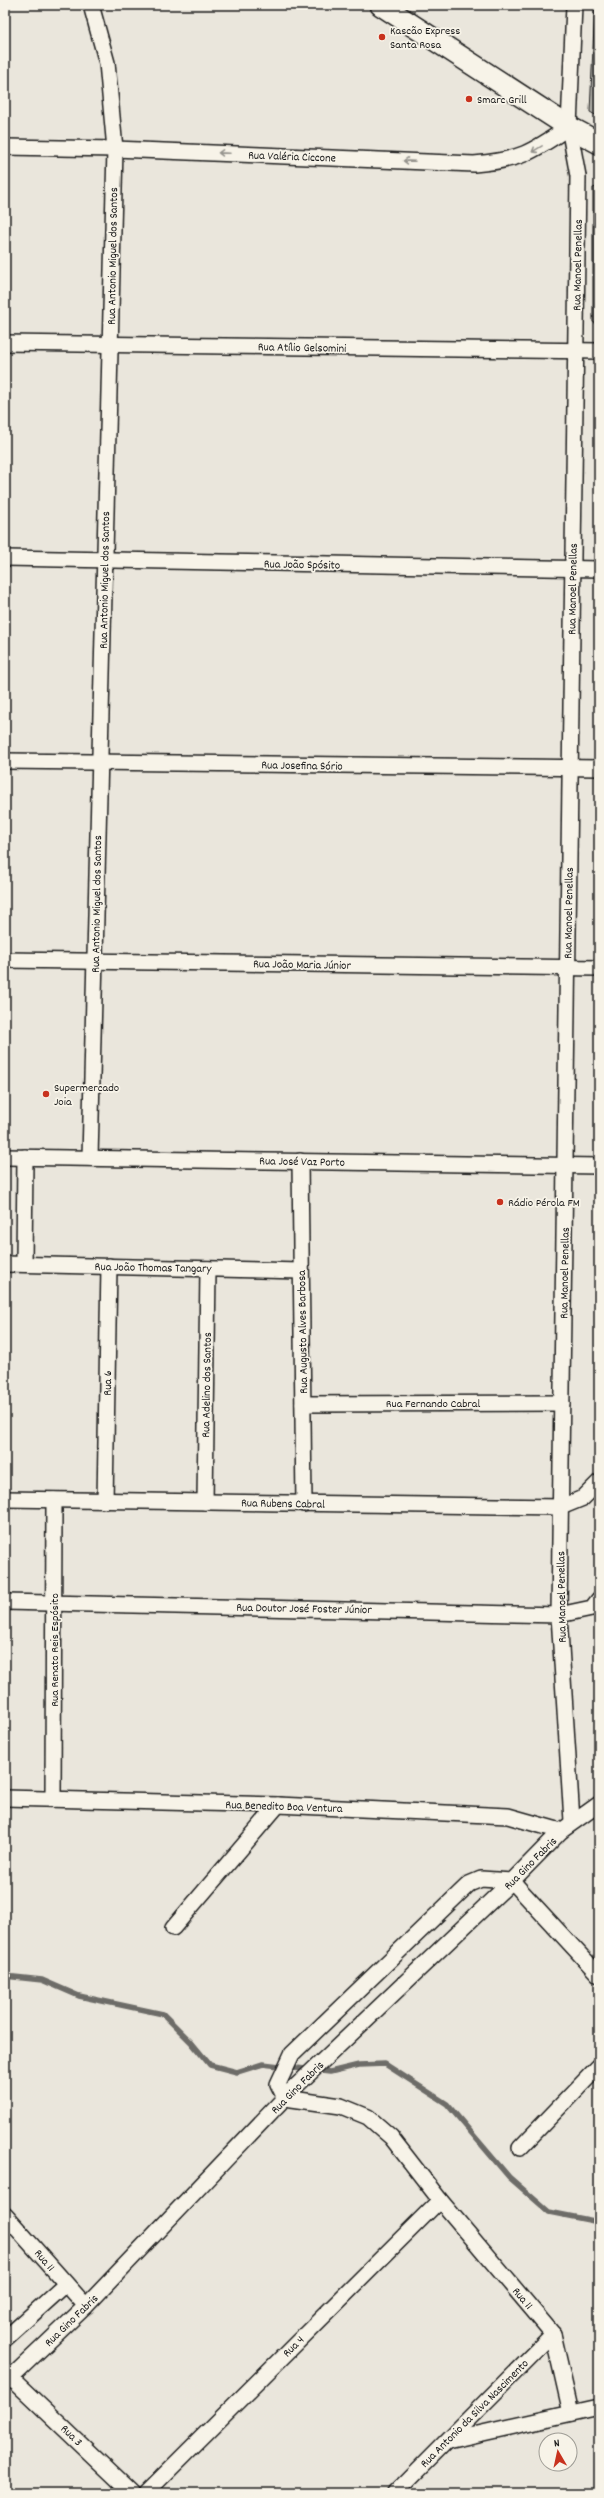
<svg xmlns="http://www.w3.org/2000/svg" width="604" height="2498" font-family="Dekko,sans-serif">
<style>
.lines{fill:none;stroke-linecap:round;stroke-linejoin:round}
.stream{stroke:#6d6c68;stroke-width:5.5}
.building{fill:#b6b4ac;stroke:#1c1c1c}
.street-casing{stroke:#1c1c1c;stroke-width:18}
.secondary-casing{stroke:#1c1c1c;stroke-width:24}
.street{stroke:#f7f3e8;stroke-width:15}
.secondary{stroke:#f7f3e8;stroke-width:21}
.oneway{stroke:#94928c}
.poi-dot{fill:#c8321e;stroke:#f7f3e8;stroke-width:1.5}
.labels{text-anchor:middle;stroke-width:3.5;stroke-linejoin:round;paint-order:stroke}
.poi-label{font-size:12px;fill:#1c1c1c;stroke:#f7f3e8;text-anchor:start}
.street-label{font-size:12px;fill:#1c1c1c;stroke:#f7f3e8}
</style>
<rect width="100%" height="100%" fill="#eae6dc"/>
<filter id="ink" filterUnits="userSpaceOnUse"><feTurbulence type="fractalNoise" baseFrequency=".025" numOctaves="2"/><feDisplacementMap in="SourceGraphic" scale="8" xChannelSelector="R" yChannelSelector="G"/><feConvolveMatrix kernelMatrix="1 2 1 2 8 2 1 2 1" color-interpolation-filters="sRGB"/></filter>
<g filter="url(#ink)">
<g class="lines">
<path class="stream" d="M 5,1976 L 42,1980 L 79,1996 L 163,2014 L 191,2042 L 210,2065 L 237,2072 L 263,2064 L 330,2072 L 359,2065 L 385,2064 L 447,2104 L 509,2177 L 549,2212 L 599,2222"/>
</g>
<g class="building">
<path d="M 595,5 L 599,5 L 599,117 L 590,112 Z"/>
<path d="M 599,186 L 599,325 L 593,322 L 593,188 Z"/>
</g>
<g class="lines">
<defs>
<g id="street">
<path d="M 5,147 L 115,149 L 474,164 C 520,160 531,153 569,127"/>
<path d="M 5,343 L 599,351"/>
<path d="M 5,558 L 599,569"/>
<path d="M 5,761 L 599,768"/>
<path d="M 5,960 L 599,968"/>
<path d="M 5,1157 L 599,1166"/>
<path d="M 90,1158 L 115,149 L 107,63 L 91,5"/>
<path d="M 300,1161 L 304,1504"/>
<path d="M 5,1264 L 301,1271"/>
<path d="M 24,1264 L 25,1157"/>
<path d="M 303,1404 L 562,1403"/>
<path d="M 5,1499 L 561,1507 L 583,1498 L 599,1482"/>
<path d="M 105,1501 L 109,1266"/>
<path d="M 205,1502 L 208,1269"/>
<path d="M 5,1602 L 559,1615 L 592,1608 L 599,1599"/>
<path d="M 5,1798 L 278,1805 L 508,1816 L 561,1831"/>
<path d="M 53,1799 L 54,1500"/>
<path d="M 572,1821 L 559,1615 L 578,176 L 569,127 L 574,5"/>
<path d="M 173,1928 L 278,1805"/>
<path d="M 520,2148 L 599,2066"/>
<path d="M 5,2215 L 86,2306"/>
<path d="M 5,2339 L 66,2284"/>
<path d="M 11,2378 L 132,2493"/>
<path d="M 5,2383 L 86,2306 L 294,2088 L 512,1881 L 561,1831 L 599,1804"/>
<path d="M 571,2413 L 553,2334 L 440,2200 L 391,2137 L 368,2117 L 341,2106 L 285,2098 L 278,2084 L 292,2054 L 469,1884 L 481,1879 L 512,1881 L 599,1975"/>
<path d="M 447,2441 L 599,2407"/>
<path d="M 146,2493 L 440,2200"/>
<path d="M 395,2493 L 553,2334"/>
</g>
<path id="secondary" d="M 381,5 L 569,127 L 599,143"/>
</defs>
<use href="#street" class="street-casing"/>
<use href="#secondary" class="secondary-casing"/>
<use href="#street" class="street"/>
<use href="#secondary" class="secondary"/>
</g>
<defs><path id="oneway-shaft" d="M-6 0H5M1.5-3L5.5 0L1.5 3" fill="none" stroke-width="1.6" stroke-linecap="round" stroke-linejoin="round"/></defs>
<g class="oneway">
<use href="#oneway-shaft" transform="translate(537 149) rotate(149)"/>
<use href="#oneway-shaft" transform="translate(224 153) rotate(-178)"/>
<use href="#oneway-shaft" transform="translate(409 161) rotate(-178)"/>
</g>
</g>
<g class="poi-dot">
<circle cx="382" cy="37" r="4"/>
<circle cx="469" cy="99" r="4"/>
<circle cx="46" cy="1094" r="4"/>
<circle cx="500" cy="1202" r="4"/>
</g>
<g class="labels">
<g class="poi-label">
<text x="390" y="34">Kascão Express<tspan x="390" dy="14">Santa Rosa</tspan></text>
<text x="477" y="103">Smarc Grill</text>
<text x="54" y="1091">Supermercado<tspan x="54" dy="14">Joia</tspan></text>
<text x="508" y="1206">Rádio Pérola FM</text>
</g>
<g class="street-label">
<text transform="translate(292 156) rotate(2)" y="4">Rua Valéria Ciccone</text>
<text transform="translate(112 256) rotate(-89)" y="4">Rua Antonio Miguel dos Santos</text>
<text transform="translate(577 265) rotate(-89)" y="4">Rua Manoel Penellas</text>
<text transform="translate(302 347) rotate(1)" y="4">Rua Atílio Gelsomini</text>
<text transform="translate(302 564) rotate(1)" y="4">Rua João Spósito</text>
<text transform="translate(104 580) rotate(-89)" y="4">Rua Antonio Miguel dos Santos</text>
<text transform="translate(572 589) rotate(-89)" y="4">Rua Manoel Penellas</text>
<text transform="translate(302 765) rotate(1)" y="4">Rua Josefina Sório</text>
<text transform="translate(96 904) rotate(-89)" y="4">Rua Antonio Miguel dos Santos</text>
<text transform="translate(568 913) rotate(-89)" y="4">Rua Manoel Penellas</text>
<text transform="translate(302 964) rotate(1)" y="4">Rua João Maria Júnior</text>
<text transform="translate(302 1161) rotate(1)" y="4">Rua José Vaz Porto</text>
<text transform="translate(153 1267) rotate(1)" y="4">Rua João Thomas Tangary</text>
<text transform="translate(564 1273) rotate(-89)" y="4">Rua Manoel Penellas</text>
<text transform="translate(302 1332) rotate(-91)" y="4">Rua Augusto Alves Barbosa</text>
<text transform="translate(107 1383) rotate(-89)" y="4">Rua 6</text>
<text transform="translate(206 1385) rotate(-89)" y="4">Rua Adelino dos Santos</text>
<text x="433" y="1407">Rua Fernando Cabral</text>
<text transform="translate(283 1503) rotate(1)" y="4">Rua Rubens Cabral</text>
<text transform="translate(561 1597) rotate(-91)" y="4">Rua Manoel Penellas</text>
<text transform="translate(304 1608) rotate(1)" y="4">Rua Doutor José Foster Júnior</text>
<text transform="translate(54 1650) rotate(-90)" y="4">Rua Renato Reis Espósito</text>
<text transform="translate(284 1806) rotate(2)" y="4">Rua Benedito Boa Ventura</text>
<text transform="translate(530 1863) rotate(-45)" y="4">Rua Gino Fabris</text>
<text transform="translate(297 2087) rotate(-45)" y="4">Rua Gino Fabris</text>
<text transform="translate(45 2260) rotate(49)" y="4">Rua 11</text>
<text transform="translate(523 2298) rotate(50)" y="4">Rua 11</text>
<text transform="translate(71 2320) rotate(-44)" y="4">Rua Gino Fabris</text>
<text transform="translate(293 2346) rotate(-45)" y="4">Rua 4</text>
<text transform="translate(474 2413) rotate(-45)" y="4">Rua Antonio da Silva Nascimento</text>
<text transform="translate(72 2435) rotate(44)" y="4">Rua 3</text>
</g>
</g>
<rect width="604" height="2498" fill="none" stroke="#f7f3e8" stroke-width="20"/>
<rect x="10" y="10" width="584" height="2478" fill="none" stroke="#1c1c1c" stroke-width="1.5" filter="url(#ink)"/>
<g transform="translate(558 2452) rotate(351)"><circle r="19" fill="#f7f3e8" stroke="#9f9d96"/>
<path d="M0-3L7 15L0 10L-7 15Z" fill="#c8321e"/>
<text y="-6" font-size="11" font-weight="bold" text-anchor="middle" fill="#1c1c1c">N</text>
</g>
</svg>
